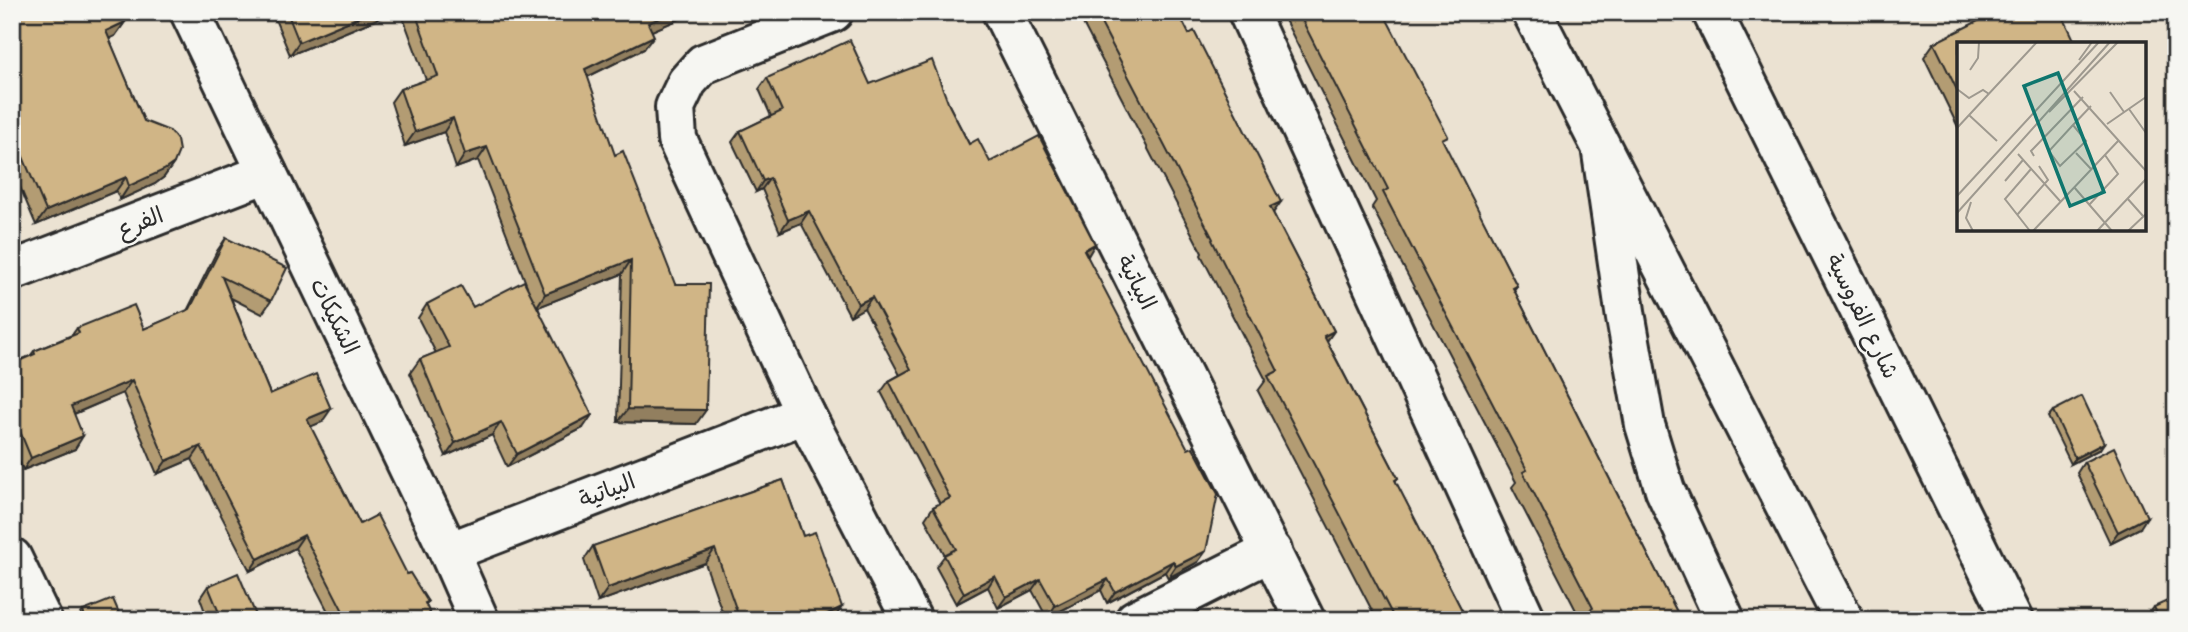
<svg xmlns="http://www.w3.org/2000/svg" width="2188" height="632" font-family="'Comic Neue','Playpen Sans Arabic',sans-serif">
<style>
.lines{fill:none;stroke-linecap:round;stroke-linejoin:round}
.street-casing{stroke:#2b2b2b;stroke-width:44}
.secondary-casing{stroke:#2b2b2b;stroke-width:44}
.highway-casing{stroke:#2b2b2b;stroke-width:44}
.street{stroke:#f6f6f2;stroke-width:38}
.secondary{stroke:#f6f6f2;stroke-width:38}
.highway{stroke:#f6f6f2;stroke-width:38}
.wall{fill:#b39c73;stroke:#2b2b2b;stroke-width:2}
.shaded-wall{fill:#927f5e;stroke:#2b2b2b;stroke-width:2}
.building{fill:#d0b586;stroke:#2b2b2b;stroke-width:2}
.labels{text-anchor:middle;stroke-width:5;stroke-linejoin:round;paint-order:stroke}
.street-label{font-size:23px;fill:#2b2b2b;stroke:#f6f6f2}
.inset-road{fill:none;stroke:#9e998f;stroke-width:2}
.view{fill:#0f766e;fill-opacity:0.15;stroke:#0f766e;stroke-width:3.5}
.inset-edge{fill:none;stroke:#2b2b2b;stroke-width:3.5}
</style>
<rect width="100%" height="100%" fill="#ebe2d2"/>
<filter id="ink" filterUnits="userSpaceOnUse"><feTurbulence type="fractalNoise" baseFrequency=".0143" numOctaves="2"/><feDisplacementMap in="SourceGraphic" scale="14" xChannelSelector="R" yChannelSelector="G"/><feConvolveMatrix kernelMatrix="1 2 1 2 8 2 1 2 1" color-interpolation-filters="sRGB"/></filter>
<g filter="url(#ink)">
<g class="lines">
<defs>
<g id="street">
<path d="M 190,12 L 449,552 L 479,620"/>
<path d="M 833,12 L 703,64 L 687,82 L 675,107 L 677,139 L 805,414 L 912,620"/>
<path d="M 1002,12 L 1305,620"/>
<path d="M 1248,12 L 1526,620"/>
<path d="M 12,271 L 267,173"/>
<path d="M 449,552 L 805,414"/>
<path d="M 12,558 L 42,620"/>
<path d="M 1135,620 L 1272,551"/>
</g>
<path id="secondary" d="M 1602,153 L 1626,318 L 1645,425 L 1665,490 L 1725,620"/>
<g id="highway">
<path d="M 1532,12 L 1844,620"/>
<path d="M 1712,12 L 2013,620"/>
</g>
</defs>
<use href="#street" class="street-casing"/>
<use href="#secondary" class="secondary-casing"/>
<use href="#highway" class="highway-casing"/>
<use href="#street" class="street"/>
<use href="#secondary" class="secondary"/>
<use href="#highway" class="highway"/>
</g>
<g class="wall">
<path d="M 272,12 L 394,12 L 290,55 Z"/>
<path d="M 401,12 L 696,12 L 651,31 L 644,49 L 587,77 L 696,424 L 618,422 L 622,274 L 538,307 L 583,428 L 507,467 L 492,435 L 446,456 L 410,373 L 420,359 L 436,353 L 418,318 L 427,304 L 473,307 L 527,286 L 478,160 L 456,168 L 444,132 L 405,146 L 391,102 L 400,89 L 426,80 Z"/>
<path d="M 1077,12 L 1178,12 L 1273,213 L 1334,331 L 1327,341 L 1398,478 L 1395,481 L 1467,620 L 1377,620 L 1258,391 L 1266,380 L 1201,255 L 1202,253 Z"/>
<path d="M 1281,12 L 1383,12 L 1443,143 L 1517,286 L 1514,290 L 1681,620 L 1581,620 L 1512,487 L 1516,482 L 1372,207 L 1376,201 Z"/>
<path d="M 12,18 L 125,22 L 115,36 L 109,39 L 144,121 L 174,163 L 164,177 L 155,184 L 120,200 L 116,191 L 36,225 L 12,168 Z"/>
<path d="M 1934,43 L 1959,44 L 1959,129 L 1924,57 Z"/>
<path d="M 767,78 L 870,84 L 949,105 L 969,144 L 990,162 L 1087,256 L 1198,562 L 1168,578 L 1165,572 L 1107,603 L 1101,590 L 1047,618 L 1032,590 L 998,608 L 988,587 L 956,604 L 936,567 L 945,555 L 925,519 L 933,507 L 940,504 L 881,392 L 889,381 L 900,375 L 864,308 L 850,316 L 801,223 L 780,232 L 762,189 L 756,192 L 732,142 L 740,131 L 771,116 L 759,89 Z"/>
<path d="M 226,238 L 271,301 L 262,314 L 231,298 L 270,394 L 322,422 L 310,426 L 360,524 L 407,574 L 428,602 L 426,604 L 332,619 L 295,548 L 250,571 L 192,459 L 157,474 L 123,393 L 74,414 L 75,449 L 23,470 L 12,446 L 12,364 L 30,356 L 34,351 L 72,335 L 77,328 L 144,329 L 187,311 L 217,251 Z"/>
<path d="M 2053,411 L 2100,449 L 2071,464 L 2048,417 Z"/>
<path d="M 2084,462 L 2140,528 L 2110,543 L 2077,473 Z"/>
<path d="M 783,480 L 833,620 L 725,620 L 705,563 L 598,602 L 584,560 L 593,546 Z"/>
<path d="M 208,586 L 258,620 L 208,620 L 200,598 Z"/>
<path d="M 2154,607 L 2176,620 L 2147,620 L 2146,618 Z"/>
<path d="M 83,611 L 122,620 L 80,620 L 79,617 Z"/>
</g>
<g class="shaded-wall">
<path d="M 371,12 L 394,12 L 290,55 L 299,42 Z"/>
<path d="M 674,12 L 696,12 L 638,37 L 648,23 Z"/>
<path d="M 125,22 L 115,36 L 96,45 L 106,31 Z"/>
<path d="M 654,36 L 644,49 L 575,83 L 585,69 Z"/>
<path d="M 453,118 L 444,132 L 405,146 L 415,132 Z"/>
<path d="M 487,147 L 478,160 L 456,168 L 465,154 Z"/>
<path d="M 174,163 L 164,177 L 155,184 L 120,200 L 129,186 Z"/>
<path d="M 126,177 L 116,191 L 36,225 L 46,211 Z"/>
<path d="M 770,178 L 762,189 L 756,192 L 763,181 Z"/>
<path d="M 1281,202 L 1271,216 L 1270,207 Z"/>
<path d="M 809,211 L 801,223 L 780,232 L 788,220 Z"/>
<path d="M 1095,244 L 1088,256 L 1084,250 Z"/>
<path d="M 631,260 L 622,274 L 536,308 L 545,294 Z"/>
<path d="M 872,297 L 864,308 L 850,316 L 858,304 Z"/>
<path d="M 1334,331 L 1324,345 L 1324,336 Z"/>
<path d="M 132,380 L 123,393 L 62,419 L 71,406 Z"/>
<path d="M 331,409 L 322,422 L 298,432 L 307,419 Z"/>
<path d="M 628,409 L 706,410 L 696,424 L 618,422 Z"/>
<path d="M 592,415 L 583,428 L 507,467 L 517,454 Z"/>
<path d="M 501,422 L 492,435 L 446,456 L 455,443 Z"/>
<path d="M 83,436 L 75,449 L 23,470 L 31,458 Z"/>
<path d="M 2104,443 L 2100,449 L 2071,464 L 2075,458 Z"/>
<path d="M 201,446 L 192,459 L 157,474 L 166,461 Z"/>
<path d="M 2147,517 L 2140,528 L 2110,543 L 2118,532 Z"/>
<path d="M 304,535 L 295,548 L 250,571 L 258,559 Z"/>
<path d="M 715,549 L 705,563 L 598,602 L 608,588 Z"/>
<path d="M 1206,551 L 1198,562 L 1168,578 L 1176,566 Z"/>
<path d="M 1173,561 L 1165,572 L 1107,603 L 1115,592 Z"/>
<path d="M 995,576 L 988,587 L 956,604 L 964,593 Z"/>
<path d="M 1040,579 L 1032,590 L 998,608 L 1006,597 Z"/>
<path d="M 1108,579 L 1101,590 L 1047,618 L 1055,606 Z"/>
<path d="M 842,607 L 833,620 L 820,620 L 823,616 Z"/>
</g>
<g class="building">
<path d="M 25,12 L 120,12 L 125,22 L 106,31 L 144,121 L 170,131 L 177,140 L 179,151 L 174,163 L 164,170 L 129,186 L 126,177 L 46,211 L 12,131 L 12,18 Z"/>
<path d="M 287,12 L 371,12 L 299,42 Z"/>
<path d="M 415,12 L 674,12 L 648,23 L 654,36 L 585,69 L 615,155 L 623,151 L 675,284 L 709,284 L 706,410 L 628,409 L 631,260 L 545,294 L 487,147 L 465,154 L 453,118 L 415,132 L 400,89 L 438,76 Z"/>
<path d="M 1095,12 L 1178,12 L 1189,34 L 1194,31 L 1281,202 L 1270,207 L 1334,331 L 1324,336 L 1398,478 L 1395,480 L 1467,620 L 1395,620 L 1268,376 L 1278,371 L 1212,240 L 1213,239 Z"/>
<path d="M 1298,12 L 1383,12 L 1448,136 L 1442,139 L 1517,286 L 1513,288 L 1681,620 L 1595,620 L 1590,610 L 1593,608 L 1523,472 L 1527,470 L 1383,192 L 1388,189 Z"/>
<path d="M 1996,12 L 2061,12 L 2076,44 L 1959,44 L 1959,94 L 1934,43 Z"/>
<path d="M 850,40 L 870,84 L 932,60 L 949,105 L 969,144 L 978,139 L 990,162 L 1039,136 L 1095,244 L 1084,250 L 1188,449 L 1193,447 L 1218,494 L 1206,551 L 1176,566 L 1173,561 L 1115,592 L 1108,579 L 1055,606 L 1040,579 L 1006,597 L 995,576 L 964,593 L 944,555 L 956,549 L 933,507 L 950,498 L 889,381 L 911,369 L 872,297 L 858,304 L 809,211 L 788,220 L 770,178 L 763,181 L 740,131 L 782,111 L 767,78 Z"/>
<path d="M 226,238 L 287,268 L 271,301 L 222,277 L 270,394 L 316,374 L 331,409 L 307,419 L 360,524 L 377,515 L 407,574 L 410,573 L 428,602 L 425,603 L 433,620 L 330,620 L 344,613 L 304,535 L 258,559 L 201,446 L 166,461 L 132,380 L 71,406 L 83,436 L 31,458 L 12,412 L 12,364 L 35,354 L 34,351 L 79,333 L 77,328 L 134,305 L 144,329 L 190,309 Z"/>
<path d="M 524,281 L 592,415 L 517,454 L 501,422 L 455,443 L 420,359 L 449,347 L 427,304 L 461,286 L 473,307 Z"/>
<path d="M 2082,396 L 2104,443 L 2075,458 L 2053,411 Z"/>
<path d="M 2114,447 L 2147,517 L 2118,532 L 2084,462 Z"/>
<path d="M 783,480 L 803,536 L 815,532 L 842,607 L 823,616 L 825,620 L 740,620 L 715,549 L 608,588 L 593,546 Z"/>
<path d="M 238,573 L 258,620 L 222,620 L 208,586 Z"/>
<path d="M 2176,597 L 2176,620 L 2160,620 L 2154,607 Z"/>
<path d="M 113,599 L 122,620 L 86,620 L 83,611 Z"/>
</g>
</g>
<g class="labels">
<g class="street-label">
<text transform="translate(140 222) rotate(-21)" y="8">الفرع</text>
<text transform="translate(1137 282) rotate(63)" y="8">البياتية</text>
<text transform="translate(335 316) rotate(64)" y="8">الشكيكات</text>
<text transform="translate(1863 316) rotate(64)" y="8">شارع الفروسية</text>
<text transform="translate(607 490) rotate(-21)" y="8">البياتية</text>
</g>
</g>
<g transform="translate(1957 42)">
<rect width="189" height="189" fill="#ebe2d2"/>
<path class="inset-road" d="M 122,18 L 135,0M 13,28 L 21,16 L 22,0M 0,47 L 12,56 L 26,48 L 32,52M 117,49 L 189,129M 153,50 L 167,70M 172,67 L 189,91M 92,70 L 161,0M 12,73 L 40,99M 150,82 L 189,55M 116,83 L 129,99 L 103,124 L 92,109 L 116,83 L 134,64M 0,86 L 80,0M 119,111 L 134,127M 61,112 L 103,159M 77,114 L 74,109 L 126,55M 48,139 L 66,118M 117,145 L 155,189M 0,154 L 142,0M 170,156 L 186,174M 14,160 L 9,176 L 16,189M 132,163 L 161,132 L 148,113M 0,171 L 153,0M 60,173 L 91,138 L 82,124M 73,189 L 48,157 L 74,127M 76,189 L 162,98M 140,189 L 189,137M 171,189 L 189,172"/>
<path class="view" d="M 101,31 L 147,150 L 113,164 L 67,44 Z"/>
<rect width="189" height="189" class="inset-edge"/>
</g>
<rect width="2188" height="632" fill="none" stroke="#f6f6f2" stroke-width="42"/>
<rect x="21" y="21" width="2146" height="590" fill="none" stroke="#2b2b2b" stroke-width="2.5" filter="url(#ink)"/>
</svg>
